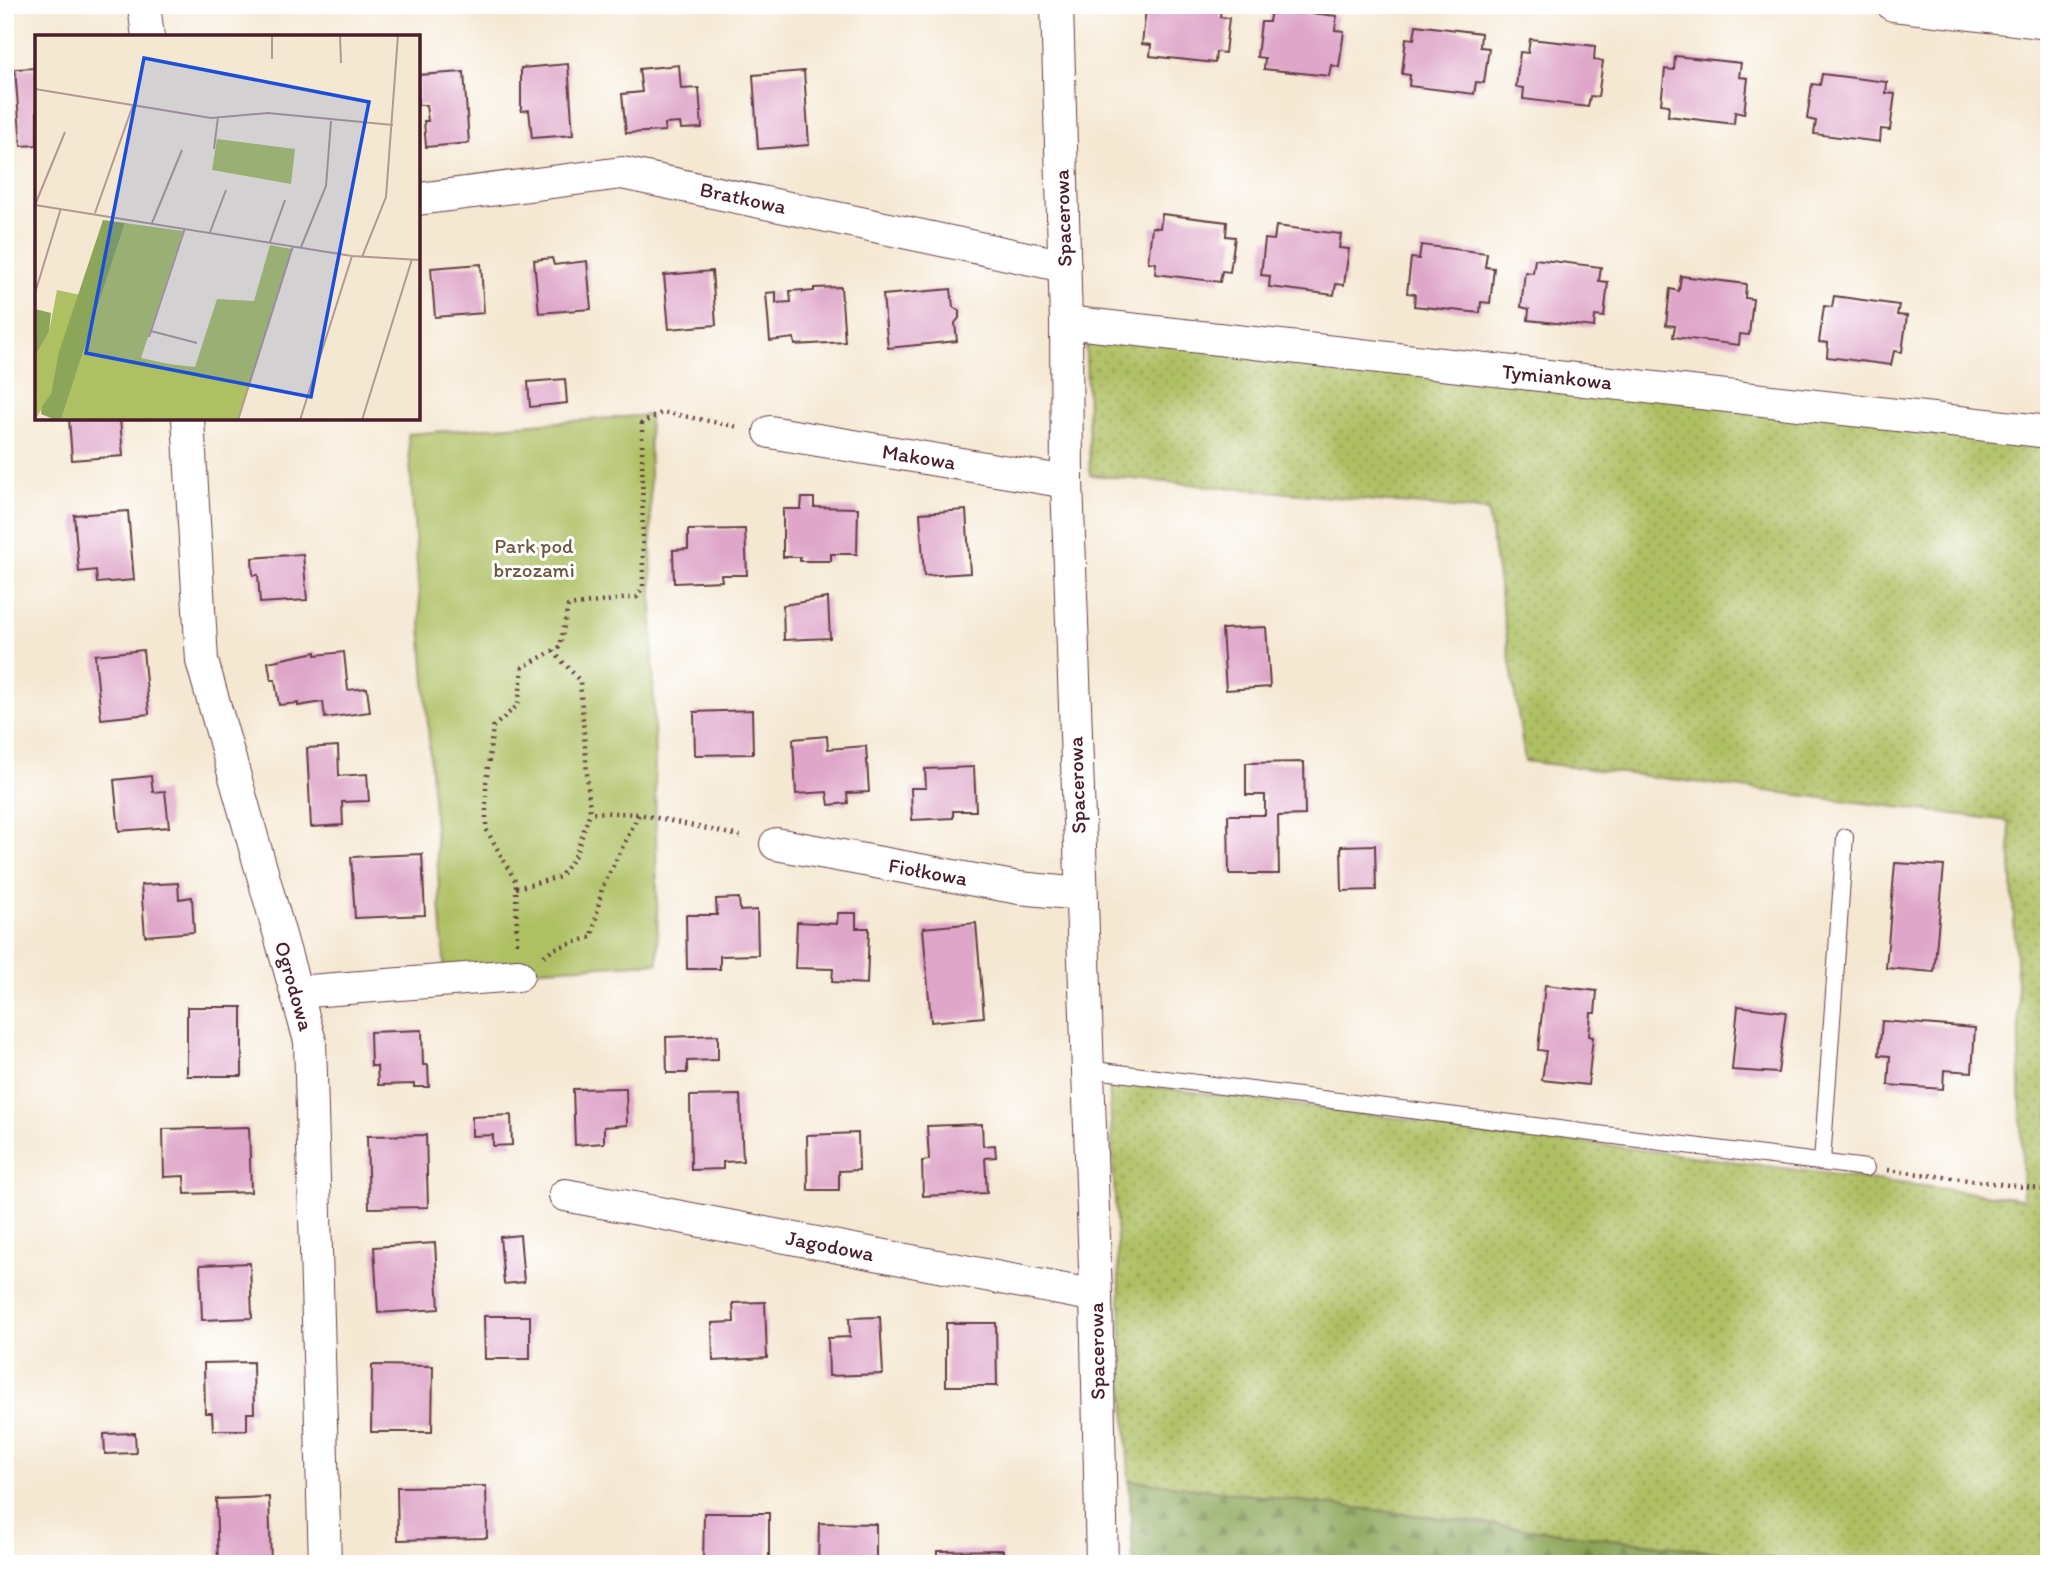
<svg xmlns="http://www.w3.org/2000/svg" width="2054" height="1569" font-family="Itim,sans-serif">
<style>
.grass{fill:url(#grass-dots);stroke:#7c7047;stroke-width:2}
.forest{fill:url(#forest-firs);stroke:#6a6242;stroke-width:2}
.park{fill:#afc063;stroke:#7c7047;stroke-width:2}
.building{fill:#dfa6c9}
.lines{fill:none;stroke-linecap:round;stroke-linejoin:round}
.lane-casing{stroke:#643d44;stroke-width:18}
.street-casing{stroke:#643d44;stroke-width:34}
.path{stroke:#643d44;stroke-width:4.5;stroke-dasharray:2 5;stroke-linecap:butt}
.lane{stroke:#fff;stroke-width:16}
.street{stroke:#fff;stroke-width:32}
.labels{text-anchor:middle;stroke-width:6;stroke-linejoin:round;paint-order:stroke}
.street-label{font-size:21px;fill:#4a1f2b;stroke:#fff}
.park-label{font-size:21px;fill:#6d573f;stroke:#fff}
.inset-road{fill:none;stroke:#b19890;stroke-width:2}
.view{fill:#1d4ed8;fill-opacity:0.15;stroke:#1d4ed8;stroke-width:3.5}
.inset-edge{fill:none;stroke:#4a1f2b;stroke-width:3.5}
</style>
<defs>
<pattern id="grass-dots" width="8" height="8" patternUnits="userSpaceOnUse" patternTransform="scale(1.75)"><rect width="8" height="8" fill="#afc063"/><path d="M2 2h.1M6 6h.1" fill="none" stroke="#909b52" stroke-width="1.8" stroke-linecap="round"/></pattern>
<pattern id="forest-firs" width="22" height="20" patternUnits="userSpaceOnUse" patternTransform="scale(1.75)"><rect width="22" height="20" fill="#8ba659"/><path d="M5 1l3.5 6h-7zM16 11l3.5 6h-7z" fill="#74874a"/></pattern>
</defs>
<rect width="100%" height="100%" fill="#fff"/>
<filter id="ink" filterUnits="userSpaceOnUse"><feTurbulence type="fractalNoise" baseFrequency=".0143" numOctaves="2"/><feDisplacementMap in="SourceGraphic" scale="14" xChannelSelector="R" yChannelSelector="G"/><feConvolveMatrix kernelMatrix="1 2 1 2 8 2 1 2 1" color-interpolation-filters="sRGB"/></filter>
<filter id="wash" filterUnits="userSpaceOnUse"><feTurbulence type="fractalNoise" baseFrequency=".00686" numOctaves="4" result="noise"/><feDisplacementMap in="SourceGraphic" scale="28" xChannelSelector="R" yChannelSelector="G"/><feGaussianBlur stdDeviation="1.57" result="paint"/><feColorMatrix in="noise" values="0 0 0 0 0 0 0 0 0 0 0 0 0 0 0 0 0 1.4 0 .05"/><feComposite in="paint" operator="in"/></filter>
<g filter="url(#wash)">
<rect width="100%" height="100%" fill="#f5e8d3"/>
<path class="grass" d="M 1085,326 L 2049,433 L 2049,1564 L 1815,1564 L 1129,1480 L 1109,1081 L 2023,1199 L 2018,1000 L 2009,821 L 1525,761 L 1488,511 L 1090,475 Z"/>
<path class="forest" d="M 1129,1480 L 1815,1564 L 1133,1564 Z"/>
<path class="park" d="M 649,415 L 658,963 L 445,974 L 408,434 Z"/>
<g id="blocks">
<g class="building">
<path d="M 1155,5 L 1221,5 L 1220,17 L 1229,18 L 1225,53 L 1216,52 L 1215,63 L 1150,56 L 1151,45 L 1142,44 L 1146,8 L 1155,9 Z"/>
<path d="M 1271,9 L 1337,16 L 1335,30 L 1344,31 L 1339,67 L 1331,65 L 1329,76 L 1264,69 L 1265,58 L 1257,57 L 1261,22 L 1269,22 Z"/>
<path d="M 1416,25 L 1481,33 L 1480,47 L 1489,48 L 1484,83 L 1476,82 L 1474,94 L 1409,86 L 1410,75 L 1402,74 L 1406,38 L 1414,39 Z"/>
<path d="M 1530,39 L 1595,46 L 1594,60 L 1603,61 L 1598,97 L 1590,96 L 1588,107 L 1523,99 L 1524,88 L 1516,87 L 1520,52 L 1528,53 Z"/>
<path d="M 1675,56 L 1741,63 L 1739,77 L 1748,78 L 1744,114 L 1735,112 L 1734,124 L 1668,116 L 1669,105 L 1661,104 L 1665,69 L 1674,70 Z"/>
<path d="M 568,64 L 573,135 L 532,138 L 529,110 L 521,111 L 521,68 Z"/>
<path d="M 679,65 L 681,89 L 699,88 L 702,128 L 681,129 L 680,123 L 665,124 L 665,131 L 626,133 L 622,94 L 642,92 L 639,69 Z"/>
<path d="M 37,68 L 37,145 L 21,146 L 15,69 Z"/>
<path d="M 804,71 L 809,145 L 758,149 L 753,75 Z"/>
<path d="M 464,72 L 469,143 L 426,147 L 424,121 L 428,121 L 426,105 L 418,105 L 418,75 Z"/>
<path d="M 1822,74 L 1887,82 L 1886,93 L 1895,94 L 1890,130 L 1881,129 L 1880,142 L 1814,134 L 1816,121 L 1807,119 L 1812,84 L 1820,85 Z"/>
<path d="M 1162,214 L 1227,222 L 1226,236 L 1235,237 L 1230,272 L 1222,271 L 1220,282 L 1155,274 L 1156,263 L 1148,262 L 1152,227 L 1160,228 Z"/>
<path d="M 1276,226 L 1341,234 L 1339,248 L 1349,249 L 1344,285 L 1336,284 L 1334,295 L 1269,287 L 1270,276 L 1261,275 L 1265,239 L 1274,240 Z"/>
<path d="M 1421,245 L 1487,253 L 1485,267 L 1494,268 L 1490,303 L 1481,302 L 1480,313 L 1414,306 L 1415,294 L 1407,293 L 1411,258 L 1419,259 Z"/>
<path d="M 552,258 L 554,265 L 587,261 L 591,309 L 539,313 L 534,260 Z"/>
<path d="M 1535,259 L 1601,267 L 1599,281 L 1608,282 L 1604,317 L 1595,316 L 1594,327 L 1528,320 L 1529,309 L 1521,307 L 1525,272 L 1533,273 Z"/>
<path d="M 481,264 L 484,313 L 435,317 L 431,268 Z"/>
<path d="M 712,271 L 716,325 L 669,329 L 664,275 Z"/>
<path d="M 1681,276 L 1746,284 L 1745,298 L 1753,299 L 1749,335 L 1740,334 L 1739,345 L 1673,337 L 1675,326 L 1666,325 L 1670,289 L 1679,291 Z"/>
<path d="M 841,287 L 845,342 L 795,345 L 794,338 L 770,341 L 766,293 L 776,292 L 776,303 L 791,302 L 790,291 L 803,290 L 803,292 L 814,291 L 814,288 Z"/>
<path d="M 951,289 L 953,307 L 959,311 L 959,318 L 955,323 L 957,341 L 888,348 L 883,295 Z"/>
<path d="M 1834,296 L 1899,305 L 1897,315 L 1907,316 L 1902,352 L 1894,351 L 1891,365 L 1827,357 L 1828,343 L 1819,342 L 1824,306 L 1832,307 Z"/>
<path d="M 565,379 L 567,403 L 530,407 L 528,382 Z"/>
<path d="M 69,418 L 120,418 L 123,456 L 72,460 Z"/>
<path d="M 802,498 L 814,498 L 814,507 L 858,508 L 857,554 L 831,554 L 831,561 L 800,561 L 800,557 L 783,557 L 783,509 L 801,509 Z"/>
<path d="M 966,510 L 970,573 L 924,576 L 920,513 Z"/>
<path d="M 128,511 L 134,580 L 97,583 L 96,570 L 79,572 L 74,515 Z"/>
<path d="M 745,529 L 747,575 L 721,575 L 722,581 L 674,583 L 673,550 L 688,549 L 688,530 Z"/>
<path d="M 303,554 L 307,600 L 260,603 L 258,575 L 253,575 L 252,558 Z"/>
<path d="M 828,598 L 830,638 L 784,640 L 783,605 Z"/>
<path d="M 1266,627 L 1270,687 L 1226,690 L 1222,629 Z"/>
<path d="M 143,650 L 149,714 L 101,719 L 95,655 Z"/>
<path d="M 316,652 L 316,655 L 344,652 L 348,690 L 367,688 L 370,712 L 325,718 L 323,702 L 298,706 L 298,703 L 279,705 L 275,680 L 271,680 L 268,662 Z"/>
<path d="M 752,710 L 753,754 L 695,755 L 694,712 Z"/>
<path d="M 827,736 L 828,749 L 866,746 L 869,792 L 847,793 L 848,803 L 829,805 L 827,792 L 796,794 L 793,739 Z"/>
<path d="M 338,746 L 339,776 L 367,774 L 369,801 L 342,802 L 343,825 L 311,827 L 307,748 Z"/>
<path d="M 1304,762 L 1305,815 L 1278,816 L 1279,874 L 1229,874 L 1228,815 L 1265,815 L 1265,795 L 1246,795 L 1246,763 Z"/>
<path d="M 974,767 L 976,811 L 953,811 L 953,818 L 912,820 L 911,788 L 926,788 L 925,769 Z"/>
<path d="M 151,776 L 153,792 L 165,791 L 169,827 L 119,831 L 114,780 Z"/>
<path d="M 1375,845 L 1376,890 L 1342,891 L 1341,846 Z"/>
<path d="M 422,854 L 425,915 L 355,918 L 351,857 Z"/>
<path d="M 1895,863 L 1944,866 L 1934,972 L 1886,968 Z"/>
<path d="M 178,883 L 179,899 L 192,897 L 194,932 L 145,936 L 141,885 Z"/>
<path d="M 739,898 L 740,911 L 757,910 L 758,955 L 720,956 L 720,969 L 687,969 L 686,915 L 717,915 L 716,899 Z"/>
<path d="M 838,913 L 856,913 L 856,928 L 869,928 L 867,984 L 832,982 L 833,969 L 795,968 L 797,922 L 837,924 Z"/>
<path d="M 976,923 L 984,1017 L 931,1022 L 923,928 Z"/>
<path d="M 1545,985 L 1597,991 L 1595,1013 L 1591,1013 L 1589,1036 L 1593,1037 L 1588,1085 L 1542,1080 L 1546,1051 L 1538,1050 Z"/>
<path d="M 1738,1006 L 1786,1012 L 1778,1073 L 1732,1070 Z"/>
<rect x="187" y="1007" width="55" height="69"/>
<path d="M 1882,1021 L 1975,1028 L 1972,1072 L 1944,1070 L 1943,1089 L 1888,1085 L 1890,1056 L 1879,1055 Z"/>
<path d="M 422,1030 L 423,1065 L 428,1065 L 429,1087 L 414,1087 L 414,1084 L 378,1085 L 377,1066 L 371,1066 L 370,1032 Z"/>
<path d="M 718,1035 L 718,1060 L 687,1061 L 687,1073 L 667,1073 L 666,1037 Z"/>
<path d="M 626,1088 L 627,1125 L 604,1127 L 604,1143 L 575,1145 L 573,1089 Z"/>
<path d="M 740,1095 L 743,1161 L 723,1162 L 723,1169 L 691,1170 L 690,1096 Z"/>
<path d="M 511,1115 L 512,1145 L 493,1146 L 493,1135 L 472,1136 L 472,1117 Z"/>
<path d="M 982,1124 L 983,1146 L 995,1145 L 996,1157 L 985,1158 L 987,1193 L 923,1196 L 922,1161 L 929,1160 L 927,1126 Z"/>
<path d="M 249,1127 L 251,1192 L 185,1194 L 184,1176 L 164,1177 L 163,1129 Z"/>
<path d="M 858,1133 L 859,1170 L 839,1171 L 839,1190 L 808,1190 L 807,1135 Z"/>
<path d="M 426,1135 L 428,1207 L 369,1208 L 367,1136 Z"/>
<path d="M 520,1235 L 524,1282 L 504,1284 L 500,1237 Z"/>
<path d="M 435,1243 L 439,1309 L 378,1313 L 374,1247 Z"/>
<path d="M 250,1263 L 252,1318 L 202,1320 L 200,1265 Z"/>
<path d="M 765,1302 L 767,1358 L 713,1361 L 712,1323 L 734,1322 L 733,1303 Z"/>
<path d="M 484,1316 L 530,1316 L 530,1359 L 485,1359 Z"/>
<path d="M 880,1317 L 883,1374 L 829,1376 L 828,1338 L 850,1337 L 849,1318 Z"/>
<path d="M 946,1323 L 996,1323 L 997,1386 L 946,1386 Z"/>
<path d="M 253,1362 L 254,1413 L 247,1413 L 247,1430 L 213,1430 L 212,1413 L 205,1413 L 204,1363 Z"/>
<path d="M 372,1365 L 433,1366 L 432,1432 L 371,1432 Z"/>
<path d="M 135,1433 L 136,1453 L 105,1454 L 104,1434 Z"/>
<path d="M 486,1486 L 487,1538 L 398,1540 L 397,1487 Z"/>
<path d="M 269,1497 L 271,1564 L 218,1564 L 216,1499 Z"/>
<path d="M 704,1513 L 769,1513 L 769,1564 L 703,1564 Z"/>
<path d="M 819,1523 L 876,1524 L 876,1564 L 818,1564 Z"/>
<path d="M 1003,1550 L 1003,1564 L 937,1564 L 937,1551 Z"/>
</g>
</g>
</g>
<g filter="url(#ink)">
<use href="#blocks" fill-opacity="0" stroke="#643d44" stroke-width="2"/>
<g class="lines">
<defs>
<g id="lane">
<path d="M 1087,1069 L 1866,1168"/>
<path d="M 1822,1162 L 1845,837"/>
</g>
<g id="street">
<path d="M 144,5 L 148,37"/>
<path d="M 1057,5 L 1066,322 L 1067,482 L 1096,1296 L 1102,1564"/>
<path d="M 1893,5 L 2049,23"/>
<path d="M 418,199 L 622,173 L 1065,266"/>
<path d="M 1066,322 L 2049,432"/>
<path d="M 188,418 L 202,661 L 310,1041 L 325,1564"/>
<path d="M 770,432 L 1067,482"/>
<path d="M 776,844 L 1019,888 L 1081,894"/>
<path d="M 296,992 L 518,975"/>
<path d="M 565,1195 L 1096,1296"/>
</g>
</defs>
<use href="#lane" class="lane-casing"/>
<use href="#street" class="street-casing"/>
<g class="path">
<path d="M 553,651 L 580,681 L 590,812 L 639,814"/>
<path d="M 516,888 L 560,877 L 576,854 L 590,812"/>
<path d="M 517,943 L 516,882 L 486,829 L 486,783 L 493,727 L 518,705 L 523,667 L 560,647 L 568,606 L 637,597 L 643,586 L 642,423 L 663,412 L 739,427"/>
<path d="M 544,956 L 553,949 L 592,937 L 602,888 L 639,814 L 744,837"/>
<path d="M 1888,1170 L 2049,1190"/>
</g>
<use href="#lane" class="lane"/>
<use href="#street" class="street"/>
</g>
</g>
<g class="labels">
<g class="street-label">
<text transform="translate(743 198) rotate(12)" y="7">Bratkowa</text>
<text transform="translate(1063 218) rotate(-92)" y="7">Spacerowa</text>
<text transform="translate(1557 377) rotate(6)" y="7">Tymiankowa</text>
<text transform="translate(919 457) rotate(9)" y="7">Makowa</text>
<text transform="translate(1077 785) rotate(-92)" y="7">Spacerowa</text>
<text transform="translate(928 872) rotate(10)" y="7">Fiołkowa</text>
<text transform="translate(294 986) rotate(74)" y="7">Ogrodowa</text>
<text transform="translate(830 1246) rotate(11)" y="7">Jagodowa</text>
<text transform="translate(1097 1351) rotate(-91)" y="7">Spacerowa</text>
</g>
<g class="park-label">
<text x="534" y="553">Park pod<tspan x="534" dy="24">brzozami</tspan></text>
</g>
</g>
<g transform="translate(35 35)">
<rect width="385" height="385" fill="#f5e8d3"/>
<path d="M 90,188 L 148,196 L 106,323 L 134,329 L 160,332 L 182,264 L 219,266 L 235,210 L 257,214 L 203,385 L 26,385 ZM 22,255 L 45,260 L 16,359 L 0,385 L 0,321 L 14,297 Z" fill="#afc063"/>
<path d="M 68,185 L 90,188 L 26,385 L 21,385 L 6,379 L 7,371 L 16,359 L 24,317 ZM 0,274 L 16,278 L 14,297 L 0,321 Z" fill="#8ba659"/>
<path d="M 182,104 L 260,114 L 256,149 L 177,135 Z" fill="#afc063"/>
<path class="inset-road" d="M 305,0 L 306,28M 237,24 L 237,0M 0,54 L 176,83 L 233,78 L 358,90M 179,114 L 183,82M 0,170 L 317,221 L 385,225M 0,170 L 30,97M 60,178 L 98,70M 117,188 L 147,115M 175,197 L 191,155M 235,207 L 250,165M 266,212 L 291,151 L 296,86M 327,222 L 351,162 L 363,0M 0,258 L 26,173M 116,296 L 162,308M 114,302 L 150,193M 203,385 L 258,211M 265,385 L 317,221M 327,385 L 377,224"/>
<path class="view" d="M 109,23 L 334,67 L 276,362 L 51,318 Z"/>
<rect width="385" height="385" class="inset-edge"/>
</g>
<rect width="2054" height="1569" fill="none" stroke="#fff" stroke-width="28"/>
</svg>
